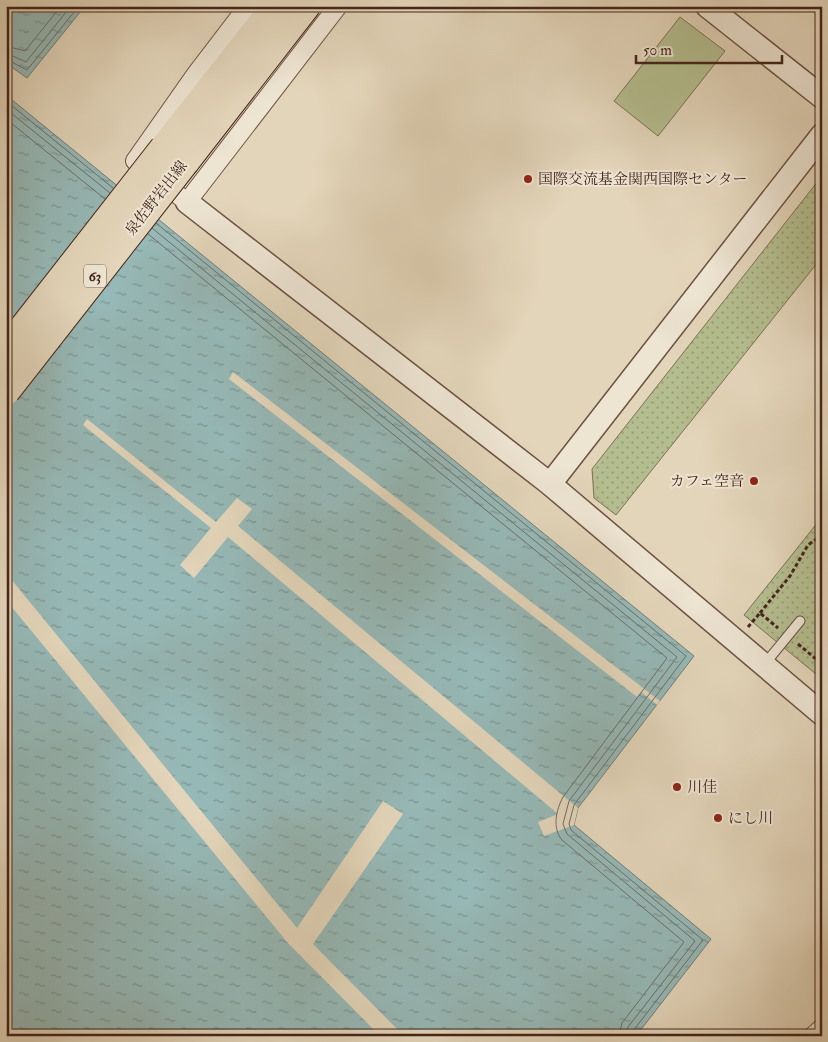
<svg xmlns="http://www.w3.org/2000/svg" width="828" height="1042" font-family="'IM FELL Double Pica','Noto Serif JP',serif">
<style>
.green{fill:url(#green-dots);stroke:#7c7154}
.pitch{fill:#b4bd8f;stroke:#7c7154}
.water{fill:url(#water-ripples);stroke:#757d78}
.pier{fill:#e3d5ba}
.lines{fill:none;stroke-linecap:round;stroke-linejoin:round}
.shore{stroke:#6d6e68;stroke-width:1}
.service-casing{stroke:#6c5142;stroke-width:11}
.minor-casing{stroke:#6c5142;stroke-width:20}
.tertiary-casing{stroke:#6c5142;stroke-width:25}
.primary-casing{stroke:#44251a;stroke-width:30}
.path{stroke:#44251a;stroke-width:3;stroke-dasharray:4 2.5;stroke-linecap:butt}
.service{stroke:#ede4d2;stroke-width:9}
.minor{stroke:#ede4d2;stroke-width:18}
.tertiary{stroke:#ede4d2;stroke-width:22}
.primary{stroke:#e3d5ba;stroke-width:28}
.primary-bridge-casing{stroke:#44251a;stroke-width:30;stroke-linecap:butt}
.primary-bridge{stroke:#e3d5ba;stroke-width:28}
.poi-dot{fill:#8f2418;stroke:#ede4d2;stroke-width:2}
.labels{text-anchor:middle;stroke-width:4;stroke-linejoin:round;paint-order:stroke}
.shield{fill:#ede4d2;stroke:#775e51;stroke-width:1}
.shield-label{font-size:14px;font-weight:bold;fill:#44251a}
.poi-label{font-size:15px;fill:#44251a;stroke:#ede4d2;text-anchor:start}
.street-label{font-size:15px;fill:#44251a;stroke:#ede4d2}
</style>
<defs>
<pattern id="green-dots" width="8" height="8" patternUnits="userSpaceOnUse" patternTransform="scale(1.25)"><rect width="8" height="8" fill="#b4bd8f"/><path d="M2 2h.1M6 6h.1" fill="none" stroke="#949974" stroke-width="1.8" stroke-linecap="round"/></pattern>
<pattern id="water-ripples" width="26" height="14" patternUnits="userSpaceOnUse" patternTransform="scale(1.25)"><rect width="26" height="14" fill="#96b8b6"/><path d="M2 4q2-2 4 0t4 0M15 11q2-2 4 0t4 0" fill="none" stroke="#7c9593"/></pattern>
</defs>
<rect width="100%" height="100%" fill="#e3d5ba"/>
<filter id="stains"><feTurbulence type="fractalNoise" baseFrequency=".004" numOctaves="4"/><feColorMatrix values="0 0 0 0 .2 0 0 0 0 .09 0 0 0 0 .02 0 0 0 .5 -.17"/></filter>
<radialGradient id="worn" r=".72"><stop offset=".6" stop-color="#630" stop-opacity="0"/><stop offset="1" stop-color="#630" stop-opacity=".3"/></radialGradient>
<g class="green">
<path d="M 822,176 L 822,257 L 616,515 L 594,498 L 592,469 Z"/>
<path d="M 822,517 L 822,679 L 744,615 Z"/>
</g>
<path class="pitch" d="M 680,17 L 725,51 L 658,136 L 614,101 Z"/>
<g class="water">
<path d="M 6,6 L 85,6 L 27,78 L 6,63 Z"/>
<path d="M 6,95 L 694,656 L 578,808 L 574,825 L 711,939 L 636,1036 L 6,1036 Z"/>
</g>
<g class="pier">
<path d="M 233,372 L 660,701 L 657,705 L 641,692 L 637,697 L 229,379 Z"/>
<path d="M 87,419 L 216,522 L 237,498 L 252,509 L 238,526 L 578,808 L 574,825 L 544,836 L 538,822 L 558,814 L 228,537 L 194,578 L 180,565 L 211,528 L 83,425 Z"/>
<path d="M 6,573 L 297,928 L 383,801 L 403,814 L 313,944 L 404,1036 L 380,1036 L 287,942 L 6,600 Z"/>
</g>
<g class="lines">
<g class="shore">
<path d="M 6,46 L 25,51 L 61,6"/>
<path d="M 6,53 L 26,62 L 71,6"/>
<path d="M 6,59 L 27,70 L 79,6"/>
<path d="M 6,101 L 113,188"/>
<path d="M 6,109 L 110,193"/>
<path d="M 6,119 L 105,199"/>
<path d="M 156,223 L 686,656 L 574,805 L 569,824 L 571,830 L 703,940 L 633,1031 L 632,1036"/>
<path d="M 152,228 L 677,657 L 569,801 L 563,824 L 567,834 L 695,941 L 628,1027 L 626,1036"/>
<path d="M 148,234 L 667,658 L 563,797 C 556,810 552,828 562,840 L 684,942 L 622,1023 L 619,1036"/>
</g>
<defs>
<path id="service" d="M 764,665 L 800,621"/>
<g id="minor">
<path d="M 248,6 L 196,74 L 135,161 L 187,202 L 338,6"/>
<path d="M 813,1036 L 822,1028"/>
</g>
<g id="tertiary">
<path d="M 707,6 L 822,97"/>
<path d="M 187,202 L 550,484 L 822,714"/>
<path d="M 550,484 L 822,135"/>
</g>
<g id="primary">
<path d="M 164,148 L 276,6"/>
<path d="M 185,162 L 306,6"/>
</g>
</defs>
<use href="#service" class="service-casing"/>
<use href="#minor" class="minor-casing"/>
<use href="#tertiary" class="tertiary-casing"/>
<use href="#primary" class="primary-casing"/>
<g class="path">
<path d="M 760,613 L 790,576 L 808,545 L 822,535"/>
<path d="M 748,627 L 760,613 L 778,628"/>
<path d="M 798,644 L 822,664"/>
</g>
<use href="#service" class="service"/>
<use href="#minor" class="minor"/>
<use href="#tertiary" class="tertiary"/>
<use href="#primary" class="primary"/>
<defs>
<g id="primary-bridge">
<path d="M 6,350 L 164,148"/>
<path d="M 6,391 L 185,162"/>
</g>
</defs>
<use href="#primary-bridge" class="primary-bridge-casing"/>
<use href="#primary-bridge" class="primary-bridge"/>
</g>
<g class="poi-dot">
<circle cx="528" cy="179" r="5"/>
<circle cx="754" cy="481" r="5"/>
<circle cx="677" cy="787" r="5"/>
<circle cx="718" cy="818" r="5"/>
</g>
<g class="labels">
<rect class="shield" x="84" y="264.5" width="22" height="23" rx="4"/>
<g class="shield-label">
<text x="95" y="281">63</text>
</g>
<g class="poi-label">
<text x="538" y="184">国際交流基金関西国際センター</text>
<text x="744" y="486" text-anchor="end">カフェ空音</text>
<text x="687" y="792">川佳</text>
<text x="728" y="823">にし川</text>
</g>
<g class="street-label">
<text transform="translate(156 198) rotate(-52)" y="5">泉佐野岩出線</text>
</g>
</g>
<rect width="828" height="1042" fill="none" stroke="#e3d5ba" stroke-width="25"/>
<rect x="8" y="8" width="813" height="1027" fill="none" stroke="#44251a" stroke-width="2.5"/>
<rect x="12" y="12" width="803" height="1017" fill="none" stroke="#44251a"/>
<path d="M636 55v8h146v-8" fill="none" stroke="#44251a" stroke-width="2.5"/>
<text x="643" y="55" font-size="15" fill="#44251a" stroke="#ede4d2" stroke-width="4" paint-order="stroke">50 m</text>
<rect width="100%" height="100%" filter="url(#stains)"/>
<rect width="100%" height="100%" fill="url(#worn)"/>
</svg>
